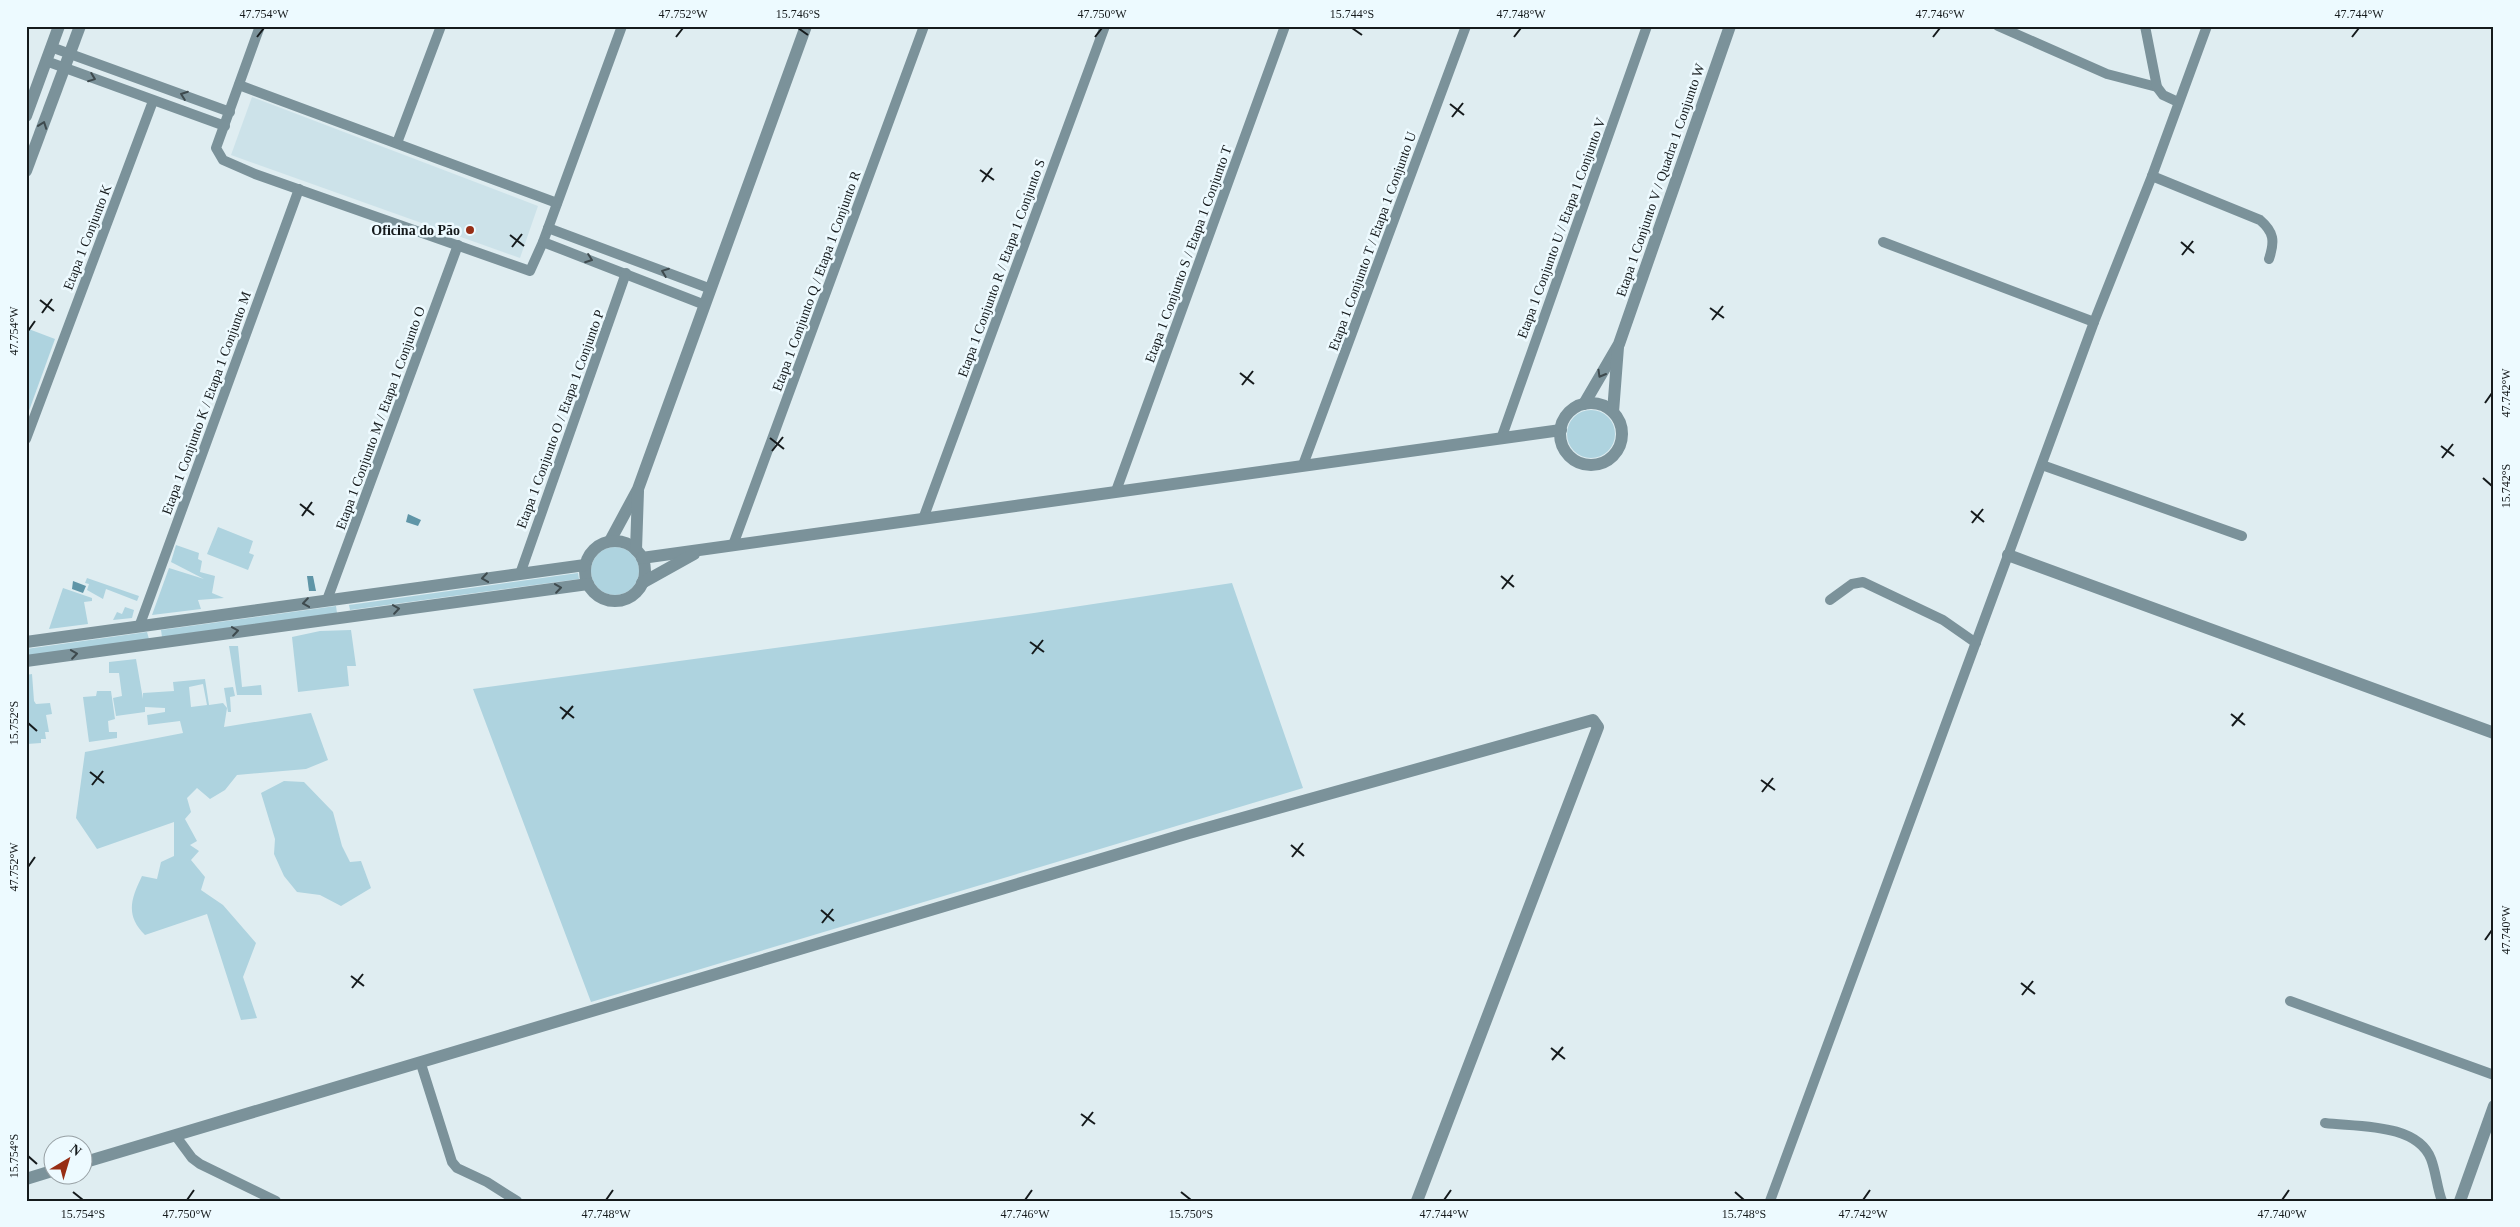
<svg xmlns="http://www.w3.org/2000/svg" width="2520" height="1227" font-family="Georgia,serif">
<style>
.built{fill:#cce2e9}
.green{fill:#aed3df;fill-rule:evenodd}
.water{fill:#5f95a7}
.lines{fill:none;stroke-linecap:round;stroke-linejoin:round}
.minor{stroke:#7b929a;stroke-width:10}
.tertiary{stroke:#7b929a;stroke-width:12}
.oneway{stroke:#3e4a4e}
.ticks{fill:none;stroke:#151a1c;stroke-width:2}
.poi-dot{fill:#972e15;stroke:#edfaff;stroke-width:2}
.labels{text-anchor:middle;stroke-width:5;stroke-linejoin:round;paint-order:stroke}
.street-label{font-size:14px;fill:#151a1c;stroke:#edfaff}
.poi-label{font-size:14px;font-weight:bold;fill:#151a1c;stroke:#edfaff;text-anchor:end}
.neatline{fill:none;stroke:#151a1c;stroke-width:2}
.ticks-label{font-size:12px;text-anchor:middle;fill:#151a1c}
</style>
<rect width="100%" height="100%" fill="#dfedf1"/>
<path class="built" d="M 252,97 L 538,206 L 520,258 L 231,155 Z"/>
<g class="green">
<path d="M 26,328 L 55,339 L 26,419 Z"/>
<circle cx="1591" cy="434" r="24"/>
<path d="M 218,527 L 253,541 L 249,553 L 254,555 L 248,570 L 207,554 Z"/>
<path d="M 176,545 L 199,553 L 198,559 L 202,561 L 200,572 L 215,576 L 212,593 L 224,598 L 198,600 L 201,609 L 152,615 L 169,568 L 204,579 L 171,562 Z"/>
<circle cx="615" cy="571" r="24"/>
<path d="M 578,573 L 579,579 L 350,610 L 349,605 Z"/>
<path d="M 87,578 L 139,596 L 137,601 L 106,589 L 103,599 L 87,590 L 89,584 L 85,583 Z"/>
<path d="M 1232,583 L 1303,788 L 591,1002 L 473,689 L 1034,613 Z"/>
<path d="M 63,588 L 92,598 L 92,601 L 84,602 L 88,624 L 49,629 Z"/>
<path d="M 336,606 L 337,613 L 162,637 L 161,630 Z"/>
<path d="M 125,607 L 134,610 L 132,618 L 113,620 L 117,612 L 122,614 Z"/>
<path d="M 351,630 L 356,666 L 347,666 L 349,686 L 298,692 L 292,637 L 320,631 Z"/>
<path d="M 147,632 L 149,639 L 26,656 L 26,649 Z"/>
<path d="M 229,646 L 238,646 L 242,687 L 261,685 L 262,695 L 237,695 Z"/>
<path d="M 136,659 L 143,699 L 143,693 L 174,691 L 173,682 L 205,679 L 209,705 L 223,703 L 227,708 L 224,727 L 311,713 L 328,760 L 306,769 L 237,775 L 225,790 L 210,799 L 197,788 L 187,798 L 191,812 L 185,819 L 197,841 L 190,845 L 199,851 L 191,860 L 205,877 L 201,890 L 223,905 L 256,943 L 243,977 L 257,1018 L 241,1020 L 207,914 L 145,935 C 125,915 131,899 142,876 L 157,879 L 161,862 L 174,856 L 174,822 L 97,849 L 76,818 L 85,752 L 183,733 L 180,721 L 148,725 L 147,715 L 165,712 L 165,708 L 145,707 L 145,712 L 116,716 L 113,698 L 122,696 L 119,673 L 109,673 L 109,662 ZM 203,684 L 207,705 L 191,707 L 189,687 Z"/>
<path d="M 32,674 L 34,701 L 36,704 L 50,703 L 52,714 L 46,715 L 49,732 L 45,732 L 46,739 L 41,739 L 41,743 L 27,744 L 26,675 Z"/>
<path d="M 233,687 L 235,696 L 230,697 L 231,712 L 228,712 L 224,688 Z"/>
<path d="M 97,691 L 111,691 L 115,719 L 108,721 L 109,732 L 117,732 L 117,738 L 89,742 L 83,697 L 96,696 Z"/>
<path d="M 284,781 L 304,782 L 333,812 L 342,846 L 350,862 L 361,861 L 371,888 L 341,906 L 320,895 L 297,892 L 284,876 L 274,854 L 275,839 L 261,793 Z"/>
</g>
<g class="water">
<path d="M 408,514 L 421,520 L 418,526 L 406,522 Z"/>
<path d="M 307,576 L 313,576 L 316,591 L 309,591 Z"/>
<path d="M 73,581 L 86,586 L 83,593 L 72,589 Z"/>
</g>
<g class="lines">
<g class="minor">
<path d="M 260,26 L 216,148 L 223,160 L 255,174 L 530,271 L 543,242 L 622,26"/>
<path d="M 1998,26 L 2107,74 L 2157,87"/>
<path d="M 2145,26 L 2157,87 L 2163,95 L 2178,102"/>
<path d="M 51,47 L 230,112"/>
<path d="M 46,61 L 225,126"/>
<path d="M 239,85 L 557,203"/>
<path d="M 397,143 L 441,26"/>
<path d="M 2152,176 L 2260,220 C 2274,232 2275,241 2269,259"/>
<path d="M 548,228 L 711,289"/>
<path d="M 543,242 L 705,305"/>
<path d="M 1883,242 L 2094,322"/>
<path d="M 26,439 L 153,101"/>
<path d="M 1501,439 L 1647,26"/>
<path d="M 1303,465 L 1466,26"/>
<path d="M 2042,465 L 2242,536"/>
<path d="M 1116,491 L 1285,26"/>
<path d="M 923,519 L 1105,26"/>
<path d="M 733,545 L 924,26"/>
<path d="M 520,574 L 626,273"/>
<path d="M 327,600 L 458,245"/>
<path d="M 1830,600 L 1852,584 L 1863,582 L 1943,620 L 1976,643"/>
<path d="M 139,627 L 299,189"/>
<path d="M 2290,1001 L 2494,1075"/>
<path d="M 421,1064 L 452,1162 L 457,1168 L 487,1182 L 517,1201"/>
<path d="M 2325,1123 C 2358,1127 2417,1123 2431,1159 C 2436,1172 2437,1188 2442,1201"/>
<path d="M 175,1135 L 192,1158 L 200,1164 L 276,1201"/>
<path d="M 1770,1201 L 2094,322 L 2152,176 L 2207,26"/>
</g>
<g class="tertiary">
<path d="M 26,116 L 59,26"/>
<path d="M 26,171 L 80,26"/>
<circle cx="1591" cy="434" r="31"/>
<path d="M 1584,404 L 1619,344 L 1730,26"/>
<path d="M 1613,412 L 1618,347"/>
<path d="M 610,541 L 638,489 L 806,26"/>
<circle cx="615" cy="571" r="30"/>
<path d="M 636,550 L 638,491"/>
<path d="M 2008,555 L 2494,733"/>
<path d="M 642,558 L 1561,430"/>
<path d="M 642,583 L 694,554"/>
<path d="M 26,642 L 585,565"/>
<path d="M 26,661 L 588,584"/>
<path d="M 82,1163 L 1189,833 L 1593,720 L 1598,727 L 1417,1201"/>
<path d="M 26,1179 L 52,1171"/>
<path d="M 2460,1201 L 2494,1106"/>
</g>
</g>
<defs><path id="oneway-chevron" d="M-2-3.5L2.5 0L-2 3.5" fill="none" stroke-width="1.6" stroke-linecap="round" stroke-linejoin="round" transform="scale(1.25)"/></defs>
<g class="oneway">
<use href="#oneway-chevron" transform="translate(92 78) rotate(21)"/>
<use href="#oneway-chevron" transform="translate(184 95) rotate(-160)"/>
<use href="#oneway-chevron" transform="translate(43 125) rotate(-70)"/>
<use href="#oneway-chevron" transform="translate(589 259) rotate(20)"/>
<use href="#oneway-chevron" transform="translate(665 272) rotate(-159)"/>
<use href="#oneway-chevron" transform="translate(1601 374) rotate(120)"/>
<use href="#oneway-chevron" transform="translate(485 578) rotate(172)"/>
<use href="#oneway-chevron" transform="translate(558 588) rotate(-8)"/>
<use href="#oneway-chevron" transform="translate(306 603) rotate(172)"/>
<use href="#oneway-chevron" transform="translate(396 609) rotate(-8)"/>
<use href="#oneway-chevron" transform="translate(235 631) rotate(-8)"/>
<use href="#oneway-chevron" transform="translate(74 654) rotate(-8)"/>
</g>
<path class="ticks" d="M 798,28 L 808,35M 1352,28 L 1362,35M 257,37 L 264,28M 676,37 L 683,28M 1095,37 L 1102,28M 1514,37 L 1521,28M 1933,37 L 1940,28M 2352,37 L 2359,28M 1450,104 L 1464,115M 1452,117 L 1463,103M 980,170 L 994,180M 982,182 L 992,168M 510,235 L 524,246M 2181,242 L 2194,253M 512,247 L 522,234M 2182,255 L 2193,241M 40,300 L 54,311M 1710,308 L 1724,318M 42,313 L 52,299M 1712,320 L 1723,306M 28,331 L 35,321M 1240,373 L 1254,384M 1242,385 L 1253,371M 2485,403 L 2492,393M 770,438 L 784,449M 2441,446 L 2454,456M 772,451 L 783,437M 2442,458 L 2453,444M 2483,478 L 2492,486M 300,504 L 314,515M 1971,511 L 1984,522M 302,516 L 312,502M 1972,523 L 1983,509M 1501,576 L 1514,587M 1502,589 L 1513,575M 1030,642 L 1044,652M 1032,654 L 1043,640M 560,707 L 574,718M 2231,714 L 2245,725M 562,719 L 573,706M 28,723 L 37,731M 2232,726 L 2243,713M 90,772 L 104,783M 1761,780 L 1775,790M 92,785 L 103,771M 1762,792 L 1773,778M 1291,845 L 1304,856M 1292,857 L 1303,843M 28,867 L 35,857M 821,910 L 834,921M 822,923 L 833,909M 2485,940 L 2492,930M 351,976 L 364,986M 2021,983 L 2035,994M 352,988 L 363,974M 2022,995 L 2033,981M 1551,1048 L 1565,1059M 1552,1060 L 1563,1047M 1081,1114 L 1095,1124M 1082,1126 L 1093,1112M 28,1156 L 37,1164M 73,1192 L 83,1200M 1181,1192 L 1191,1200M 1735,1192 L 1744,1200M 187,1200 L 194,1190M 606,1200 L 613,1190M 1025,1200 L 1032,1190M 1444,1200 L 1451,1190M 1863,1200 L 1870,1190M 2282,1200 L 2289,1190"/>
<circle class="poi-dot" cx="470" cy="230" r="5"/>
<g class="labels">
<g class="street-label">
<text transform="translate(1660 180) rotate(-71)" y="5">Etapa 1 Conjunto V / Quadra 1 Conjunto W</text>
<text transform="translate(1561 228) rotate(-70)" y="5">Etapa 1 Conjunto U / Etapa 1 Conjunto V</text>
<text transform="translate(87 237) rotate(-69)" y="5">Etapa 1 Conjunto K</text>
<text transform="translate(1372 241) rotate(-70)" y="5">Etapa 1 Conjunto T / Etapa 1 Conjunto U</text>
<text transform="translate(1188 254) rotate(-70)" y="5">Etapa 1 Conjunto S / Etapa 1 Conjunto T</text>
<text transform="translate(1001 268) rotate(-70)" y="5">Etapa 1 Conjunto R / Etapa 1 Conjunto S</text>
<text transform="translate(816 281) rotate(-70)" y="5">Etapa 1 Conjunto Q / Etapa 1 Conjunto R</text>
<text transform="translate(206 403) rotate(-70)" y="5">Etapa 1 Conjunto K / Etapa 1 Conjunto M</text>
<text transform="translate(380 418) rotate(-70)" y="5">Etapa 1 Conjunto M / Etapa 1 Conjunto O</text>
<text transform="translate(560 419) rotate(-70)" y="5">Etapa 1 Conjunto O / Etapa 1 Conjunto P</text>
</g>
<g class="poi-label">
<text x="460" y="235">Oficina do Pão</text>
</g>
</g>
<rect width="2520" height="1227" fill="none" stroke="#edfaff" stroke-width="55"/>
<g transform="translate(68 1160) rotate(38)"><circle r="24" fill="#edfaff" stroke="#97a0a4"/>
<path d="M0-4L9 19L0 12L-9 19Z" fill="#972e15"/>
<text y="-8" font-size="14" font-weight="bold" text-anchor="middle" fill="#151a1c">N</text>
</g>
<rect x="28" y="28" width="2464" height="1172" class="neatline"/>
<g class="ticks-label">
<text x="264" y="18">47.754°W</text>
<text x="683" y="18">47.752°W</text>
<text x="798" y="18">15.746°S</text>
<text x="1102" y="18">47.750°W</text>
<text x="1352" y="18">15.744°S</text>
<text x="1521" y="18">47.748°W</text>
<text x="1940" y="18">47.746°W</text>
<text x="2359" y="18">47.744°W</text>
<text transform="translate(14 331) rotate(-90)" y="4">47.754°W</text>
<text transform="translate(2506 393) rotate(-90)" y="4">47.742°W</text>
<text transform="translate(2506 486) rotate(-90)" y="4">15.742°S</text>
<text transform="translate(14 723) rotate(-90)" y="4">15.752°S</text>
<text transform="translate(14 867) rotate(-90)" y="4">47.752°W</text>
<text transform="translate(2506 930) rotate(-90)" y="4">47.740°W</text>
<text transform="translate(14 1156) rotate(-90)" y="4">15.754°S</text>
<text x="83" y="1218">15.754°S</text>
<text x="187" y="1218">47.750°W</text>
<text x="606" y="1218">47.748°W</text>
<text x="1025" y="1218">47.746°W</text>
<text x="1191" y="1218">15.750°S</text>
<text x="1444" y="1218">47.744°W</text>
<text x="1744" y="1218">15.748°S</text>
<text x="1863" y="1218">47.742°W</text>
<text x="2282" y="1218">47.740°W</text>
</g>
</svg>
